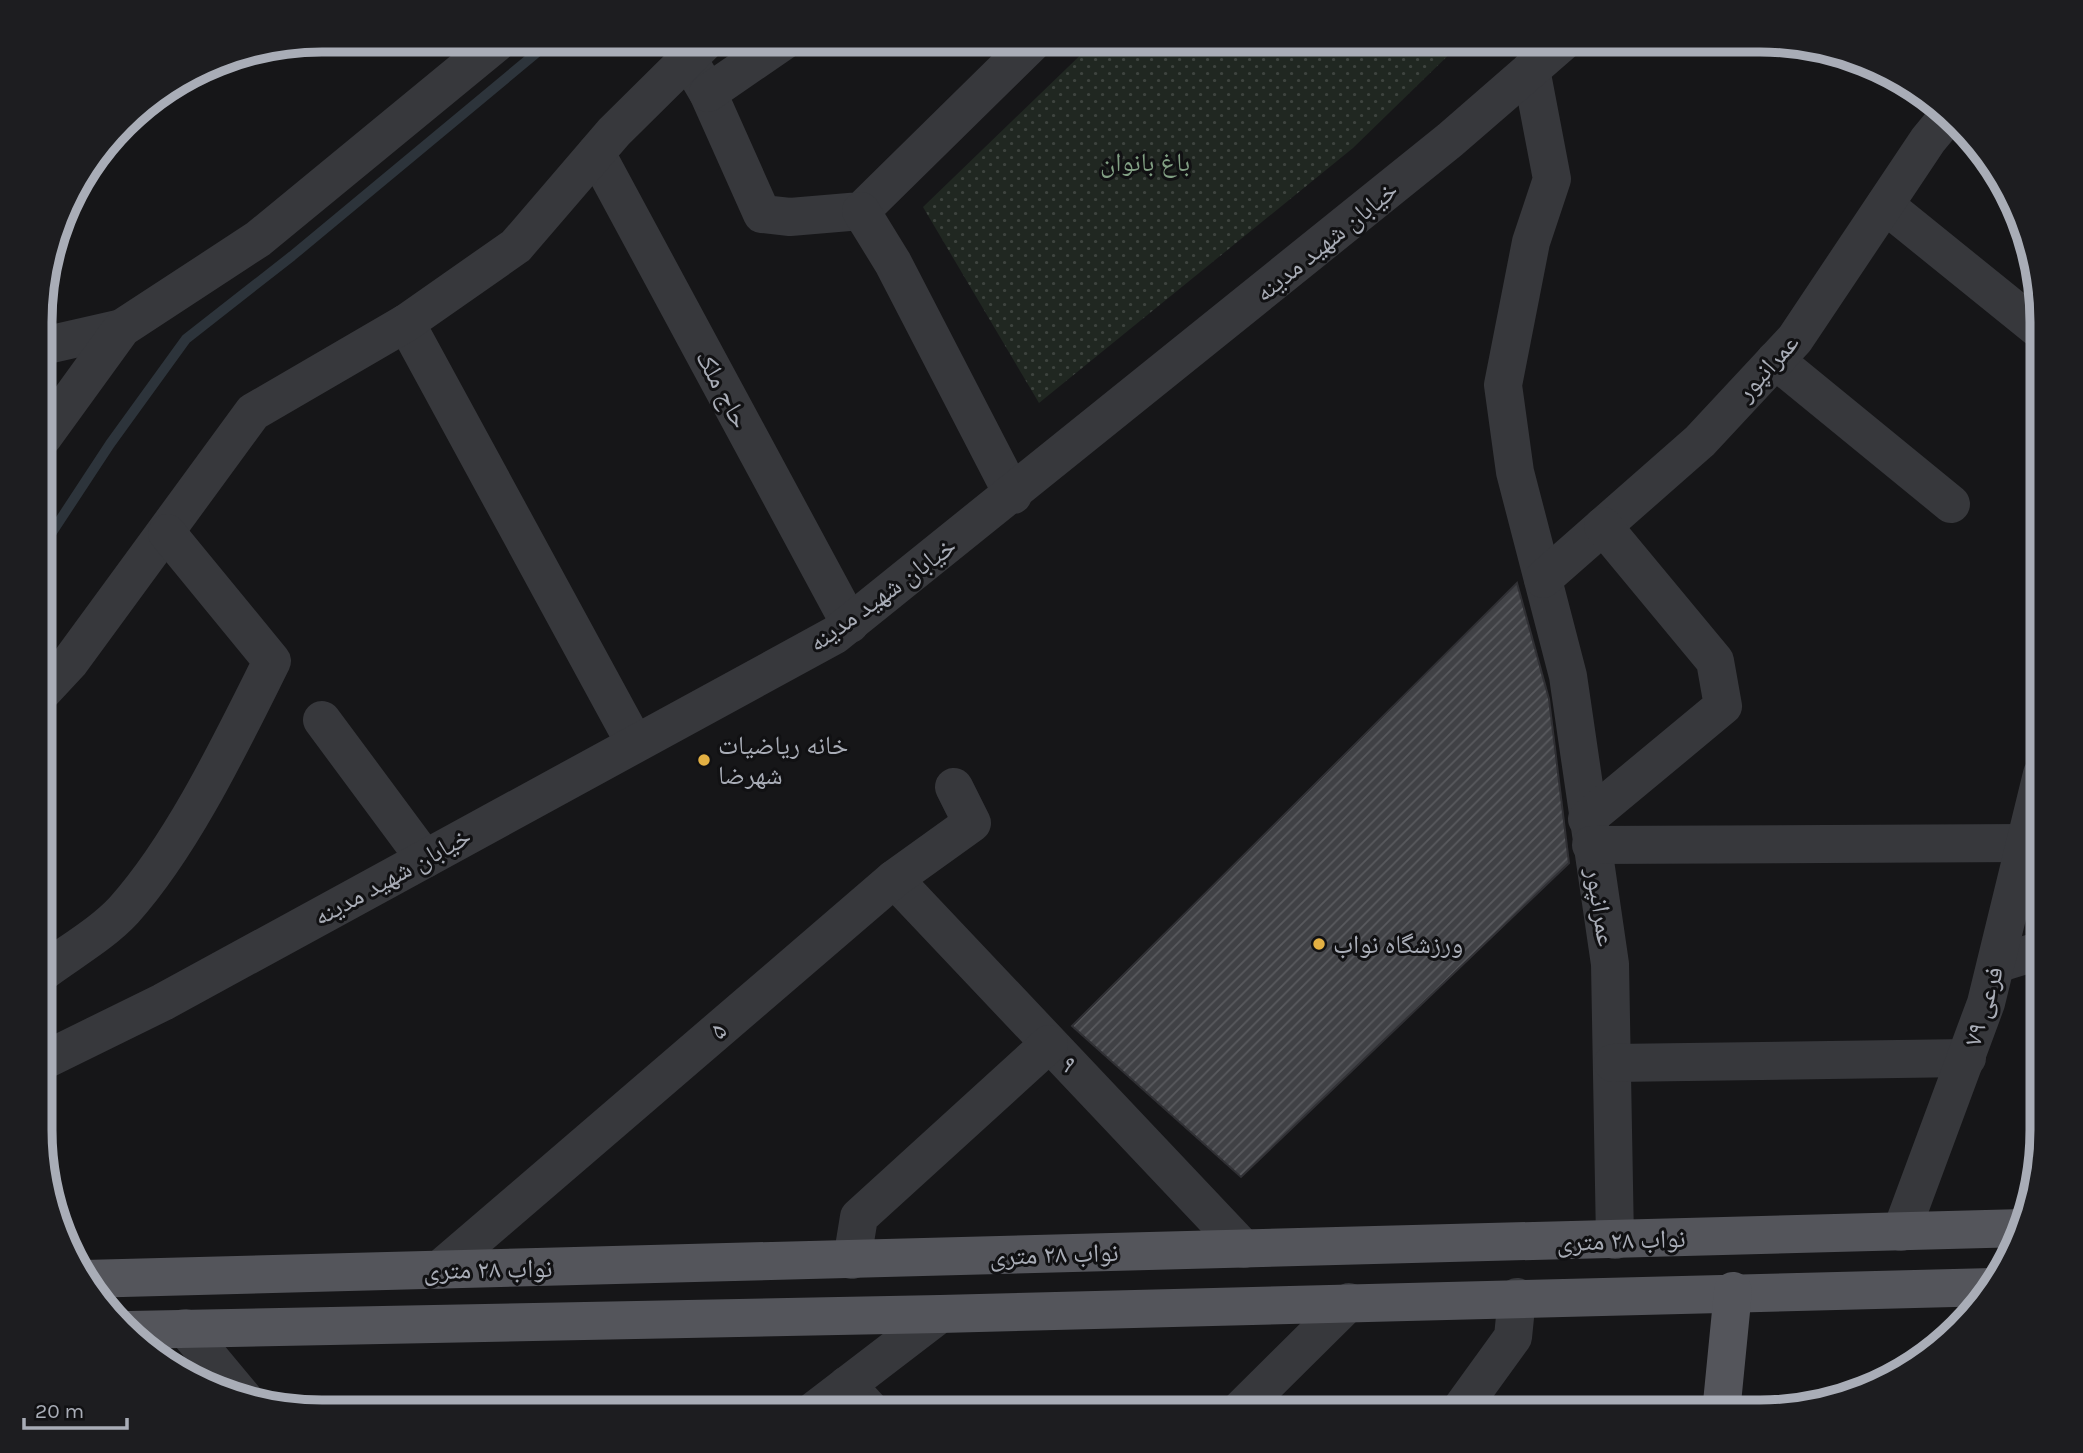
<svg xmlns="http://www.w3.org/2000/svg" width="2083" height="1453" font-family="Karla,'Noto Naskh Arabic',sans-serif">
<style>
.park{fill:url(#park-dots)}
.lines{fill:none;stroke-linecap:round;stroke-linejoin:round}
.stream{stroke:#2d343b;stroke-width:10}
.building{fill:url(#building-hatch);stroke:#303034;stroke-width:2}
.minor{stroke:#37383c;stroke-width:38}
.major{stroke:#54555b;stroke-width:38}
.poi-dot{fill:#e3b043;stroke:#111113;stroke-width:2.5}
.labels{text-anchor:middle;stroke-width:6;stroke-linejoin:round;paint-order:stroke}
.park-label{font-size:26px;fill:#82a084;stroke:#111113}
.street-label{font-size:26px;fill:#a9adb7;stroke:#111113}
.poi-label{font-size:26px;fill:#a9adb7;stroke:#111113;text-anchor:start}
.rim{fill:none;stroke:#a9adb7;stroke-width:9}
</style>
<defs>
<pattern id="park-dots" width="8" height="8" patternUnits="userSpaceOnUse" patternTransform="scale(1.75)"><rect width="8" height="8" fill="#202721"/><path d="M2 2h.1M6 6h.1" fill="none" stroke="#3e443f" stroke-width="1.8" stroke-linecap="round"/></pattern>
<pattern id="building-hatch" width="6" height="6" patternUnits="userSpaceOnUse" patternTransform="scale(1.75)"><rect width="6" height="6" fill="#404145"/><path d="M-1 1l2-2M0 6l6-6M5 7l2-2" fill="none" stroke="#595a5e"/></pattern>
</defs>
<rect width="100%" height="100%" fill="#161618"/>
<path class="park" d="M 1095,41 L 1463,41 L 1353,148 L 1039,403 L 923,207 Z"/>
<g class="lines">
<path class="stream" d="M 43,546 L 110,444 L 186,339 L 292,256 L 552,40"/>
</g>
<path class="building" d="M 1517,583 L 1549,699 L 1569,863 L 1241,1177 L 1072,1026 Z"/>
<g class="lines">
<g class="minor">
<path d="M 688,59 L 708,93 L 762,214 L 790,217 L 861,211 L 1034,41"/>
<path d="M 1531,69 L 1552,179 L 1531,242 L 1503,385 L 1515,472 L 1568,676 L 1610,964 L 1615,1240"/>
<path d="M 708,93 L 785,40"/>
<path d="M 596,153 L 850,624"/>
<path d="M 1885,205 L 2042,332"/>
<path d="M 861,211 L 893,263 L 1013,495"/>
<path d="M 406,323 L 634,742"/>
<path d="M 43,346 L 122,328"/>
<path d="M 1775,360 L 1951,504"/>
<path d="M 43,437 L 122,328 L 258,239 L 500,40"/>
<path d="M 1543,579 L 1700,441 L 1795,339 L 1928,140 L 1947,117"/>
<path d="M 43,691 L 70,662 L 253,412 L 406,323 L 516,246 L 614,132 L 707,40"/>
<path d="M 322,720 L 425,859"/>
<path d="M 1587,819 L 1723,706 L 1715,661 L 1603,526"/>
<path d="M 1591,845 L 2025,843"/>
<path d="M 894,879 L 1244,1249"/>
<path d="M 1996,964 L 2042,950"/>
<path d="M 43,972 C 68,953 102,934 124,910 C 183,844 232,741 272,661 L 167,533"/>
<path d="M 43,1061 L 163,1002 L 835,635 L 1450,140 L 1564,41"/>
<path d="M 1613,1063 L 1967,1058"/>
<path d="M 1901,1232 L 1986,1003 L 2042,774"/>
<path d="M 852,1260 L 859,1217 L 1049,1044"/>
<path d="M 439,1270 L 894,879 L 972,823 L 954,787"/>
<path d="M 185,1328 L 245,1400"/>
<path d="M 847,1385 L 872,1412"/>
<path d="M 812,1412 L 940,1314"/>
<path d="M 1237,1413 L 1349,1302"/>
<path d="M 1458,1413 L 1513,1337 L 1517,1297"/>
</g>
<g class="major">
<path d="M 84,1279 L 2024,1228"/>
<path d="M 129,1330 L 940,1314 L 1993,1287"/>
<path d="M 1721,1413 L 1733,1291"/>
</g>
</g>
<g class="poi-dot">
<circle cx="704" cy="760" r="7"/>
<circle cx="1319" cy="944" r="7"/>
</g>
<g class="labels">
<g class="park-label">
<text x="1145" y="171">باغ بانوان</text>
</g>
<g class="street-label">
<text transform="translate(1326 241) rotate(-39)" y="9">خیابان شهید مدینه</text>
<text transform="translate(1767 367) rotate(-48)" y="9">عمرانپور</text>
<text transform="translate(723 389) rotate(62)" y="9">حاج ملک</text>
<text transform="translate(882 594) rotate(-36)" y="9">خیابان شهید مدینه</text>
<text transform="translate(392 876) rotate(-29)" y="9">خیابان شهید مدینه</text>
<text transform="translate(1601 907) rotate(81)" y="9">عمرانپور</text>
<text transform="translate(1983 1006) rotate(-73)" y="9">فرعی ۷۹</text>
<text transform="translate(718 1030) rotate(-41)" y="9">۵</text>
<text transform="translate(1069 1064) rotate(47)" y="9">۹</text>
<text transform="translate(1621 1240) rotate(-2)" y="9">نواب ۲۸ متری</text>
<text transform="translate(1054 1254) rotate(-2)" y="9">نواب ۲۸ متری</text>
<text transform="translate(488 1269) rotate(-1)" y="9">نواب ۲۸ متری</text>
</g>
<g class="poi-label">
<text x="718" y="754">خانه ریاضیات<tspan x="718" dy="30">شهرضا</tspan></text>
<text x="1333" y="953">ورزشگاه نواب</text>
</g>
</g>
<path d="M0 0H2083V1453H0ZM322 52H1760A270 270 0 0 1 2030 322V1130A270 270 0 0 1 1760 1400H322A270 270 0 0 1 52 1130V322A270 270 0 0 1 322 52Z" fill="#1d1d20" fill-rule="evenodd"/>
<path class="rim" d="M322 52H1760A270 270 0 0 1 2030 322V1130A270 270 0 0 1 1760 1400H322A270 270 0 0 1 52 1130V322A270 270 0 0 1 322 52Z"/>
<path d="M24 1418v10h103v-10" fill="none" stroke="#a9adb7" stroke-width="3.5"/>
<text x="35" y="1418" font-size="21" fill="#a9adb7" stroke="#111113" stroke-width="5" paint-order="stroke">20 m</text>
</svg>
